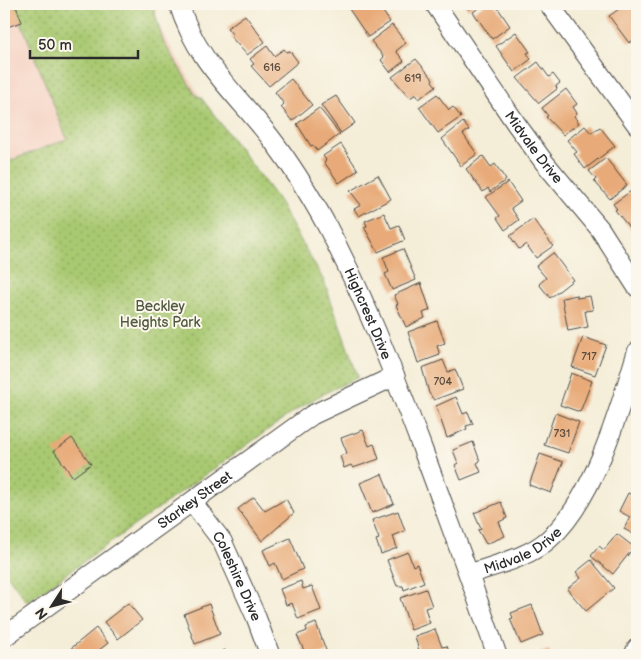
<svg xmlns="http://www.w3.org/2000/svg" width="641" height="659" font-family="'Balsamiq Sans',sans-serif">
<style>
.built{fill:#f5d2c2}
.green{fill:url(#green-dots);stroke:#6a7a4e}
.building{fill:#e8aa78}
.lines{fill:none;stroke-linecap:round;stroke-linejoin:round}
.minor-casing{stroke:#494845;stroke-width:21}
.minor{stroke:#fff;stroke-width:19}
.labels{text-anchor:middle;stroke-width:4;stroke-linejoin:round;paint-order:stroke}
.number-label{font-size:11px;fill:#5a4b3e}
.street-label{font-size:14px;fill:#2b2b2b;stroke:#fbf7ec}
.park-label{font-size:14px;fill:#515a40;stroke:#fbf7ec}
</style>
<defs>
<pattern id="green-dots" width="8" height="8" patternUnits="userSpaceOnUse" patternTransform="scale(1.25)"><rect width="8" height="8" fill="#a9c971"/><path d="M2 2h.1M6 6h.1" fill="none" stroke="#8aa35d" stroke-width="1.8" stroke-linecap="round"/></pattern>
</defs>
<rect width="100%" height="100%" fill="#fbf7ec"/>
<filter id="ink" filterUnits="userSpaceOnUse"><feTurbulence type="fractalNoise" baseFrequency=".02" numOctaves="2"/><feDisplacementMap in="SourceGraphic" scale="10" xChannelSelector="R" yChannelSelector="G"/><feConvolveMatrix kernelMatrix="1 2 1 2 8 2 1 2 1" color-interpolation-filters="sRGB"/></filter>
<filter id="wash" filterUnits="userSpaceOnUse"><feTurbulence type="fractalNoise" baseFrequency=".0096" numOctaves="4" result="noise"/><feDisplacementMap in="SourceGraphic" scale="20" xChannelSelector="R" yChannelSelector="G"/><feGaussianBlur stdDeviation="1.12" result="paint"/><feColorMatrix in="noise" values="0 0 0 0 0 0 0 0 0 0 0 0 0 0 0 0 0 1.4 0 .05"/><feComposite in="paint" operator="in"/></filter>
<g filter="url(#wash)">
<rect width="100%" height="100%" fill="#f4edd7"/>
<path class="built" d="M 4,4 L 155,4 L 158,25 L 200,96 L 4,239 Z"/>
<path class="green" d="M 14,4 L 152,4 L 163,41 L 194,92 L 198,97 L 200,96 L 276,197 L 324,281 L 358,377 L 319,396 L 293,412 L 27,602 L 4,570 L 4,163 L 67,139 Z"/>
<g id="blocks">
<g class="building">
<path d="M 15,4 L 22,22 L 4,28 L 4,7 Z"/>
<path d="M 357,4 L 372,4 L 376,9 L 379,6 L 390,22 L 368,37 L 349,9 Z"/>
<path d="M 464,4 L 475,4 L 468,9 Z"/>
<path d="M 485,4 L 495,4 L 510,26 L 492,39 L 473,12 Z"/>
<path d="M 626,4 L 634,4 L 637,9 L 637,37 L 629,43 L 609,16 Z"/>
<path d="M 245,15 L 265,42 L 247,55 L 231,37 L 233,35 L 227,28 Z"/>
<path d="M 392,25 L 406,43 L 396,51 L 404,61 L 390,72 L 381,60 L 384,57 L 371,41 Z"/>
<path d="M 516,32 L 530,52 L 527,53 L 531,59 L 514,72 L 496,46 Z"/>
<path d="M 267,46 L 274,56 L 284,49 L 286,52 L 290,51 L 298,62 L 269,86 L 251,66 L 254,64 L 250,59 Z"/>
<path d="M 416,59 L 433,79 L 432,81 L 436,86 L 419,99 L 416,94 L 410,98 L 392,77 Z"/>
<path d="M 538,62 L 549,77 L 553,74 L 560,83 L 556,86 L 557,89 L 539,103 L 517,78 Z"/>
<path d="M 291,79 L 312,105 L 292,121 L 281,107 L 284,104 L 275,92 Z"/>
<path d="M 566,89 L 577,104 L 573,107 L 577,113 L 574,116 L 579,123 L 563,135 L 546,117 L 548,116 L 542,108 Z"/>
<path d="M 437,94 L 449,110 L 453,107 L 461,117 L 438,133 L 419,107 Z"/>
<path d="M 336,96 L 355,123 L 341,133 L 321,105 Z"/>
<path d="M 319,108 L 340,134 L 317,151 L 313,145 L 311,146 L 297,124 Z"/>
<path d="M 463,122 L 469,130 L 463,134 L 477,154 L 461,166 L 442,139 Z"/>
<path d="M 585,126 L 591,133 L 600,127 L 615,146 L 585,169 L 574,154 L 577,152 L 567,140 Z"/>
<path d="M 341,144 L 358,170 L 339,183 L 324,162 L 326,160 L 323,156 Z"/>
<path d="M 483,156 L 491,167 L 495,164 L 506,180 L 490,192 L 488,188 L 483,192 L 466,169 Z"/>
<path d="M 606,158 L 627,185 L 610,199 L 594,181 L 596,179 L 589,171 Z"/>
<path d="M 378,175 L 391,199 L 359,216 L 354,209 L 361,205 L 350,191 Z"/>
<path d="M 508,182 L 521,201 L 511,208 L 519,220 L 505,230 L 497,218 L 500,216 L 486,197 Z"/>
<path d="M 631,191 L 637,199 L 637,227 L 632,231 L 615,210 L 617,209 L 613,204 Z"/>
<path d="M 384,213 L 391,228 L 399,225 L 405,240 L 378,252 L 364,227 L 367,226 L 365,221 Z"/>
<path d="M 533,219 L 553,246 L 536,258 L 526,244 L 519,249 L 510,236 Z"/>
<path d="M 403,249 L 416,280 L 392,290 L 385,274 L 389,272 L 383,257 Z"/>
<path d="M 553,253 L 573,280 L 550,298 L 539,284 L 546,278 L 536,266 Z"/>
<path d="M 421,283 L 430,310 L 423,313 L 425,318 L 406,327 L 396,305 L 398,304 L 394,295 Z"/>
<path d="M 577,295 L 577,298 L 590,296 L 593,310 L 585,311 L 588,327 L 568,331 L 562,298 Z"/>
<path d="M 437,321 L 445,343 L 437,346 L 440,355 L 418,363 L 408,332 Z"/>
<path d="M 583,337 L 606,345 L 595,375 L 572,367 Z"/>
<path d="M 443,360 L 448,372 L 455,369 L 463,389 L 434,400 L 429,393 L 422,368 Z"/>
<path d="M 571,373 L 592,381 L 580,412 L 560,405 Z"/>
<path d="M 456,397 L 463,414 L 468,412 L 473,424 L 466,426 L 467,429 L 447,438 L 436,406 Z"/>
<path d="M 555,413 L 579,422 L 568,453 L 544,445 Z"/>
<path d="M 363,430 L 369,446 L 374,444 L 379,459 L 353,468 L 351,465 L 344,468 L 340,456 L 347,453 L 341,438 Z"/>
<path d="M 72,438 L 91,464 L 73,477 L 54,451 Z"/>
<path d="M 473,442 L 480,461 L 477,463 L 481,472 L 461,480 L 455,465 L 458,463 L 453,450 Z"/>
<path d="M 540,454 L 563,462 L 551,493 L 529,485 Z"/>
<path d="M 637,466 L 637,490 L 631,488 Z"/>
<path d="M 382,474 L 394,504 L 372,513 L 360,483 Z"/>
<path d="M 628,493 L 637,497 L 637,536 L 624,529 L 630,517 L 619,511 Z"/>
<path d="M 254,497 L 265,511 L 286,499 L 294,513 L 262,541 L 238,509 Z"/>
<path d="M 501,502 L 507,518 L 499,522 L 505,536 L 486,544 L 478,530 L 481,529 L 474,513 Z"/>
<path d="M 398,511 L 405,531 L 393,536 L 397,548 L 381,554 L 376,540 L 379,539 L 372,520 Z"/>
<path d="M 617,534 L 634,547 L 613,574 L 591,556 L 599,546 L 604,550 Z"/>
<path d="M 290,538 L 303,569 L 282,579 L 275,563 L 270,566 L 263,550 Z"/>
<path d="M 408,552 L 413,566 L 417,564 L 424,582 L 404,590 L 403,586 L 397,586 L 387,560 Z"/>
<path d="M 591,560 L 614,588 L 586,611 L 567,589 L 581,578 L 576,572 Z"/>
<path d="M 301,581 L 303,589 L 312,586 L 321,610 L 298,619 L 292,603 L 286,605 L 280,589 Z"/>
<path d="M 426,589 L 432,606 L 425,608 L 430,623 L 411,630 L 400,598 Z"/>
<path d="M 128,603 L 142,620 L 118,639 L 104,622 Z"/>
<path d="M 209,604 L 220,634 L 195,644 L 184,614 Z"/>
<path d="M 532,605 L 543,635 L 521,644 L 510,619 L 513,618 L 511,613 Z"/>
<path d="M 316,623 L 327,653 L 306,655 L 297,635 L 307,631 L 306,627 Z"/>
<path d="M 96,628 L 108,643 L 93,655 L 73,655 L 69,650 Z"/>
<path d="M 435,629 L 442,647 L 447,646 L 450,655 L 420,655 L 415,636 Z"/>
<path d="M 225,650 L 227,655 L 211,655 Z"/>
<path d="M 549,650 L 550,655 L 534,655 Z"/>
</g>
</g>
</g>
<g filter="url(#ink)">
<use href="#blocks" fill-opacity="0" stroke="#494845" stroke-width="1"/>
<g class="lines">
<defs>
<g id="minor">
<path id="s1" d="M 179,4 C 196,61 235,92 270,137 C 291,164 310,195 327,226 C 364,296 393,371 421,445 C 447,515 473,585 497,655"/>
<path id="s2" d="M 435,4 L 517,125 L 544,162 L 600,229 L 637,287"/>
<path d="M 549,4 L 637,125"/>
<path id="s3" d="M 193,503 L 222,541 L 256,617 L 270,655"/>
<path id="s4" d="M 469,574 C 495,565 528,558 549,539 C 594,500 620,408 637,352"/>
<path id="s5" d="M 4,637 L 312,415 L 395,376"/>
<path d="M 634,655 L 637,648"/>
</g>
</defs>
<use href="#minor" class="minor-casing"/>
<use href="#minor" class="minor"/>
</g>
</g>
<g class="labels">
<g class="number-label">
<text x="272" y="71">616</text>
<text x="413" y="82">619</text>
<text x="589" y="360">717</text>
<text x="443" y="385">704</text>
<text x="562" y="437">731</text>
</g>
<g class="street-label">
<text dy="5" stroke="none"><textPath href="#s2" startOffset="174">Midvale Drive</textPath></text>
<text dy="5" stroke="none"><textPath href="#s1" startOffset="365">Highcrest Drive</textPath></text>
<text dy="5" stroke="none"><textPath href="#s5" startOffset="235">Starkey Street</textPath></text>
<text dy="5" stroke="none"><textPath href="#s4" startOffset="59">Midvale Drive</textPath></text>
<text dy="5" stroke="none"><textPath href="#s3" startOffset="86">Coleshire Drive</textPath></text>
</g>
<g class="park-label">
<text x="160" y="311">Beckley<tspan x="160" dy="16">Heights Park</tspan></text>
</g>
</g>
<rect width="641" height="659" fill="none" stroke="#fbf7ec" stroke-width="20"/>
<g transform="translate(52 606) rotate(234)" stroke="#fbf7ec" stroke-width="4" paint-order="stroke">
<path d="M0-4L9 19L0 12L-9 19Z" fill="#2b2b2b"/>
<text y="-8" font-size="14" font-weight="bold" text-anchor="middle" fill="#2b2b2b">N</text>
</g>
<path d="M30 50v8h108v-8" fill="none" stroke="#2b2b2b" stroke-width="2.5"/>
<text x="38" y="50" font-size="15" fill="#2b2b2b" stroke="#fbf7ec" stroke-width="4" paint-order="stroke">50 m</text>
</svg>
